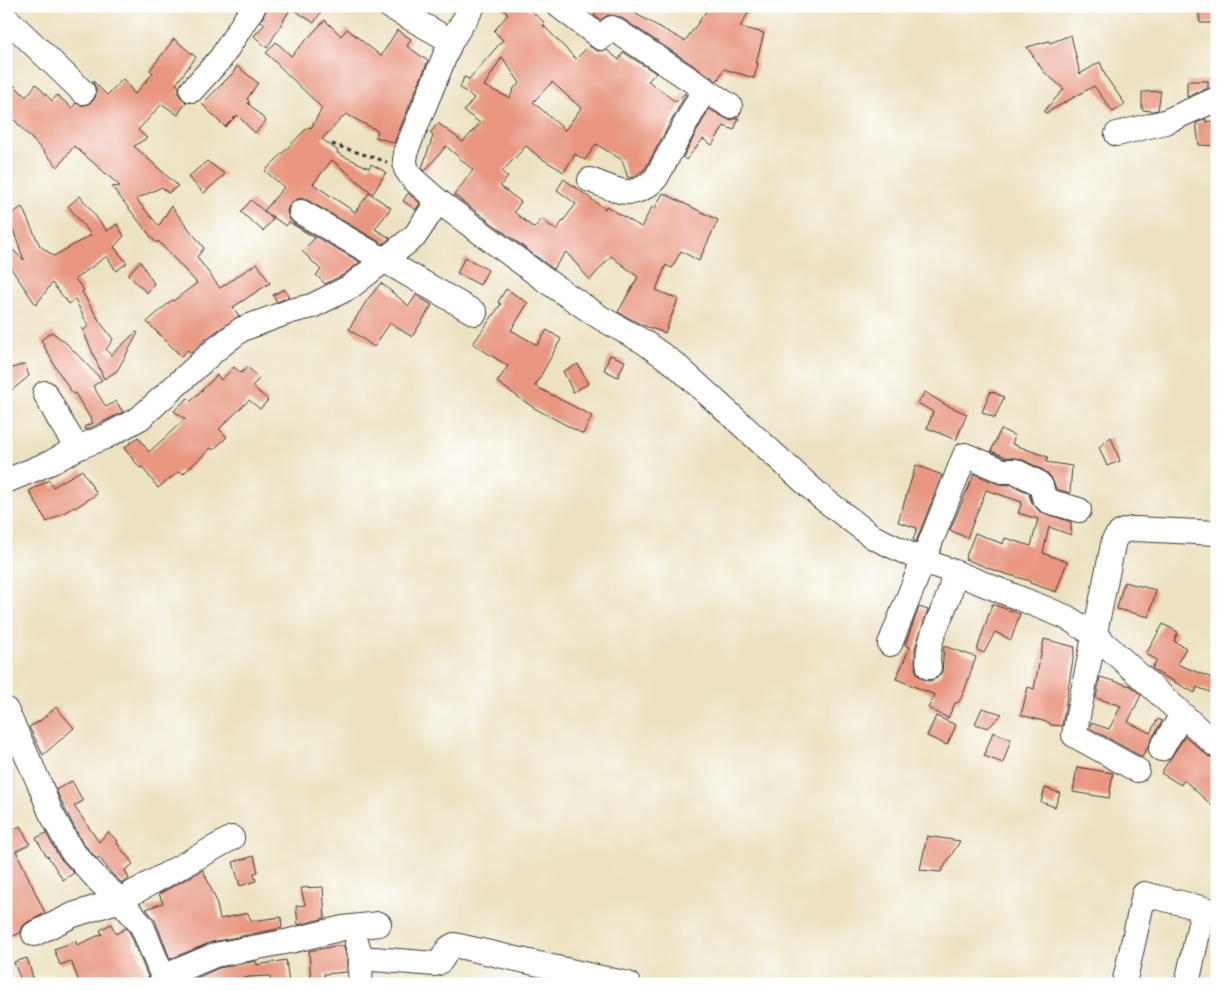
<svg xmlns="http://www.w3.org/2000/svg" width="1223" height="990" font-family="'Gochi Hand',sans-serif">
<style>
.building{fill:#e8967f;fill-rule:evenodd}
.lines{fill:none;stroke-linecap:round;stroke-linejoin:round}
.minor-casing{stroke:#3b3a35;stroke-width:26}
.path{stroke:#3b3a35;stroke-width:3;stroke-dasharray:4 4;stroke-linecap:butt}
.minor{stroke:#fff;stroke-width:24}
</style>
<rect width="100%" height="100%" fill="#fff"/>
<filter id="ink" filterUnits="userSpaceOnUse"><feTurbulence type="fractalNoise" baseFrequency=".02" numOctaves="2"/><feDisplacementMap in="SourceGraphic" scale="10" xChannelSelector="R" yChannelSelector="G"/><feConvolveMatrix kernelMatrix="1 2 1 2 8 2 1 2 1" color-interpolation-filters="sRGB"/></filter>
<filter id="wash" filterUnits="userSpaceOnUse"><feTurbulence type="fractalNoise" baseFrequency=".0096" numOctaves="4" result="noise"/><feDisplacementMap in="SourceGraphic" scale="20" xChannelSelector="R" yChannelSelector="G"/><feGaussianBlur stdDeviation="1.12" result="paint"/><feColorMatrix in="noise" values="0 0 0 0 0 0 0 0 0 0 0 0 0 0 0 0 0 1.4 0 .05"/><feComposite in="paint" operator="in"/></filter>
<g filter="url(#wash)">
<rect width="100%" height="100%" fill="#ece2c1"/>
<g id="blocks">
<g class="building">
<path d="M 268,6 L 311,6 L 321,12 L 314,23 L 291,8 L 267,48 L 254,36 L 265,24 L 261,21 Z"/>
<path d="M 500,6 L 525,6 L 545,23 L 543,25 L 576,59 L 589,46 L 598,51 L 607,50 L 619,60 L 623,52 L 656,73 L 648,81 L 676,102 L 685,93 L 686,94 L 645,169 L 634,177 L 628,178 L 622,160 L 596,144 L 585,160 L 575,154 L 564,172 L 539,157 L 526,146 L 502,172 L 508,177 L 500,186 L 521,202 L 514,212 L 534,228 L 542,219 L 556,230 L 576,204 L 557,190 L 564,179 L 605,209 L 606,206 L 641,227 L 652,207 L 655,208 L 663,193 L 718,220 L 699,261 L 681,251 L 672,268 L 666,265 L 656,290 L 678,299 L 665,333 L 642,325 L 618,312 L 638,277 L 611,256 L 590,280 L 566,252 L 553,269 L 454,195 L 473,170 L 446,146 L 425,171 L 422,168 L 433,136 L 430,133 L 438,123 L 463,142 L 480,123 L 464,111 L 474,98 L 460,88 L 464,77 L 469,79 L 503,40 L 494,31 L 508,14 ZM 502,57 L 520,83 L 514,88 L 510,98 L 484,86 ZM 552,82 L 581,108 L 565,130 L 533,102 Z"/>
<path d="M 599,6 L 642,6 L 636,14 L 685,41 L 710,6 L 752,6 L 740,27 L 764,33 L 756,63 L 758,63 L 754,78 L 724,69 L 717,81 L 620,17 L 608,15 L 600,20 L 594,15 Z"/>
<path d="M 1198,6 L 1215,6 L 1217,23 L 1200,23 Z"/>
<path d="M 325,20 L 341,36 L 347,29 L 381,56 L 397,30 L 411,39 L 407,46 L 428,61 L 394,143 L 376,137 L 378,131 L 346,114 L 322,139 L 338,151 L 337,153 L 369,168 L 371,164 L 386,172 L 373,194 L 332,160 L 313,184 L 355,212 L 369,193 L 391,208 L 375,229 L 390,238 L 383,244 L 307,200 L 302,198 L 295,200 L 289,206 L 287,211 L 289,218 L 294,224 L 360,262 L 343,275 L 325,284 L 316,275 L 321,270 L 302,251 L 315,238 L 289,222 L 286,226 L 264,211 L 284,187 L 265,171 L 308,127 L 311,128 L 322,108 L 266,53 L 276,42 L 291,56 Z"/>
<path d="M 1071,35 L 1080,74 L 1100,62 L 1106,77 L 1125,104 L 1113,112 L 1094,86 L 1046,113 L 1044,111 L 1064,89 L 1044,72 L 1027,47 L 1049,41 L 1050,43 Z"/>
<path d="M 174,39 L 196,57 L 176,84 L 179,86 L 179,95 L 186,102 L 178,115 L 162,104 L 138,130 L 147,138 L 134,146 L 178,186 L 168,193 L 162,187 L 136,199 L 159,226 L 171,206 L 204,248 L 197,257 L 220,288 L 257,263 L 270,283 L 233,307 L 239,316 L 206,339 L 191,353 L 188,350 L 181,356 L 147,322 L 172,300 L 173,301 L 197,283 L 158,241 L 156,243 L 112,187 L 120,186 L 74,146 L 58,167 L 6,111 L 6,77 L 26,97 L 36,84 L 52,101 L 57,95 L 72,108 L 76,103 L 80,105 L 86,105 L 93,101 L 96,96 L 96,89 L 92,80 L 107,95 L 123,79 L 135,94 L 153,73 L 150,70 Z"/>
<path d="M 237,66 L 258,83 L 247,99 L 250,102 L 248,103 L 266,121 L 255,133 L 237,115 L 225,127 L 202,104 L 233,73 Z"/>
<path d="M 1187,81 L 1208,81 L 1208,88 L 1187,97 Z"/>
<path d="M 1161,91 L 1158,110 L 1152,111 L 1142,110 L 1142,92 Z"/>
<path d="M 709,109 L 729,120 L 739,118 L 734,130 L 724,126 L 712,145 L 703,139 L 686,160 L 683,157 Z"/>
<path d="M 1206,119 L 1206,122 L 1213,121 L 1215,146 L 1199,145 L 1196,123 Z"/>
<path d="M 207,161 L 225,174 L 204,193 L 188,177 Z"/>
<path d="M 408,193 L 420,203 L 416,210 L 403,201 Z"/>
<path d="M 80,196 L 107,231 L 117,224 L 124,236 L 114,247 L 127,263 L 116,271 L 107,256 L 75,279 L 84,290 L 82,292 L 100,322 L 113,339 L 106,350 L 111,355 L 136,332 L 138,333 L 117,371 L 104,379 L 82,328 L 84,330 L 88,326 L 75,299 L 69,304 L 52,283 L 36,305 L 6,261 L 6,244 L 24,260 L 8,216 L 22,207 L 40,246 L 54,256 L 91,235 L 68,206 Z"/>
<path d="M 251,200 L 273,219 L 263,231 L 241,212 Z"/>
<path d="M 465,257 L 488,270 L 480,285 L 457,273 Z"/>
<path d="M 140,261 L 154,284 L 147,293 L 128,275 Z"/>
<path d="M 381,283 L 409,306 L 416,295 L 432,305 L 412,337 L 390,323 L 374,347 L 349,329 L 367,300 Z"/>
<path d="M 284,289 L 289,297 L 277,302 L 273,295 Z"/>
<path d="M 506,289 L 528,303 L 511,330 L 537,345 L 547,330 L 561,339 L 535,386 L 592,416 L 583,434 L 534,408 L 497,382 L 508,366 L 473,344 L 501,304 L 498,302 Z"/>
<path d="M 52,332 L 65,342 L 102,380 L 93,386 L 106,407 L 116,401 L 123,412 L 86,430 L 84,427 L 93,423 L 75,393 L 73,394 L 56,368 L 41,340 Z"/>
<path d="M 610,355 L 625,361 L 618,377 L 604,370 Z"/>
<path d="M 25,364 L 29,376 L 6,395 L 6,370 Z"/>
<path d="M 578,364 L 588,384 L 573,392 L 563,371 Z"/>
<path d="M 234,367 L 241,373 L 248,367 L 259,379 L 252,386 L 268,400 L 260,409 L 249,400 L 219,429 L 227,437 L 213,450 L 211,448 L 183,474 L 180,471 L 158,488 L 142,467 L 140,468 L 124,448 L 138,437 L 149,452 L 185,419 L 174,411 L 180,405 L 188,398 L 191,401 L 217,375 L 221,380 Z"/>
<path d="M 991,391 L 1004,397 L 995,418 L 982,412 Z"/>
<path d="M 925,392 L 946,405 L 967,414 L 956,440 L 927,428 L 933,412 L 918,403 Z"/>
<path d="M 1001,429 L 1015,436 L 1012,444 L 1048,457 L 1046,462 L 1072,466 L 1070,493 L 1056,489 L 1051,477 L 1043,470 L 1021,459 L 1006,457 L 991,451 Z"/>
<path d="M 1111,437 L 1120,461 L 1107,466 L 1099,447 Z"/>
<path d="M 916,465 L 942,475 L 916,542 L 913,540 L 917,528 L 898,522 Z"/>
<path d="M 82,470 L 97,494 L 75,508 L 74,507 L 47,522 L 29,491 L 49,480 L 53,487 Z"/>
<path d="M 974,474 L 998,484 L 1012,485 L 1029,493 L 1031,501 L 1039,511 L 1071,522 L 1071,535 L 1049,527 L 1043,553 L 1067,562 L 1056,592 L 1030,583 L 1030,581 L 996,571 L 965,559 L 975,533 L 1003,544 L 1005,538 L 1031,546 L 1038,519 L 1018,513 L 1022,502 L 986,490 L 967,538 L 950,530 Z"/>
<path d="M 1124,582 L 1156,590 L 1149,617 L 1117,609 Z"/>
<path d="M 992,604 L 1020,614 L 1011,640 L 995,632 L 984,653 L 977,650 Z"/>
<path d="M 919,607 L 928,610 L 915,648 L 915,668 L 918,675 L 924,680 L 930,681 L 937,678 L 942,672 L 944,646 L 976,657 L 964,692 L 959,702 L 955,703 L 948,718 L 928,708 L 935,695 L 896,679 L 910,647 L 905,645 Z"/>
<path d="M 1163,624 L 1178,632 L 1174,641 L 1186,648 L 1177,664 L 1217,680 L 1217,695 L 1197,687 L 1195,693 L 1158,673 L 1152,668 L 1157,660 L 1146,654 Z"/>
<path d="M 1044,639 L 1075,647 L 1062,726 L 1050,725 L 1050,723 L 1021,715 L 1028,687 L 1034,689 Z"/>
<path d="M 1100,677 L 1131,686 L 1141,695 L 1128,722 L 1150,733 L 1158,719 L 1162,721 L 1142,757 L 1090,728 L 1091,723 L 1109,729 L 1121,706 L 1096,698 Z"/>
<path d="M 56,707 L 74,728 L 43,755 L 29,727 L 40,721 Z"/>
<path d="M 982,708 L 1002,714 L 988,728 L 975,724 Z"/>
<path d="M 936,716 L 956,725 L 947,745 L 927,736 Z"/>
<path d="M 993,732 L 1011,739 L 1003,763 L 984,756 Z"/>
<path d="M 1185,736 L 1208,756 L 1217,759 L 1217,810 L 1184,780 L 1181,785 L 1161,773 Z"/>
<path d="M 1077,767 L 1113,773 L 1109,798 L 1073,792 Z"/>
<path d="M 72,781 L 83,801 L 74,806 L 99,842 L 108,832 L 118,841 L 117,843 L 133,864 L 125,870 L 129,879 L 122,883 L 113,875 L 99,857 L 97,859 L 82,842 L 63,805 L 56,790 Z"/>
<path d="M 1045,788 L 1060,793 L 1055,807 L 1041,802 Z"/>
<path d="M 20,826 L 30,844 L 16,851 L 45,913 L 28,922 L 23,926 L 20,933 L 6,939 L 6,830 L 8,833 Z"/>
<path d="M 46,833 L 59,857 L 74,873 L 63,880 L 48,856 L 47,857 L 36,838 Z"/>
<path d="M 927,836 L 960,841 L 941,872 L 920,870 Z"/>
<path d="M 254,856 L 258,872 L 254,873 L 256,881 L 240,886 L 233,862 Z"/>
<path d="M 203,870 L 216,900 L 220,919 L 248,913 L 251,921 L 281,917 L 282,928 L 212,942 L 170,959 L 155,920 L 146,909 L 163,903 L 159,894 Z"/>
<path d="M 323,887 L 325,918 L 298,925 L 296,906 L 305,905 L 301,888 Z"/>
<path d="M 111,924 L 116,934 L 126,928 L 130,933 L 151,984 L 80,984 L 71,961 L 60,965 L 54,949 L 76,941 L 77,945 L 102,934 L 100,930 Z"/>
<path d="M 335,946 L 344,946 L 347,960 L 347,972 L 324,974 L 325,984 L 311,984 L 309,951 Z"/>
<path d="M 27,958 L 33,977 L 21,981 L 14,962 Z"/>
<path d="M 286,960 L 289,984 L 271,984 L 270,976 L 248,977 L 230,984 L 190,984 L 190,981 L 219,968 L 256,961 L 257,965 Z"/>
</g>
</g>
</g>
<g filter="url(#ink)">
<use href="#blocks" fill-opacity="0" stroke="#3b3a35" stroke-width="1"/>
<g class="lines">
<defs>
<g id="minor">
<path d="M 389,6 L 451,41"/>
<path d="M 473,6 L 451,41 L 407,148 L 405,160 L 406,169 L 413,179 L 438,201 L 548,282 L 601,318 L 644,342 L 676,365 L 821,497 L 873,537 L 924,561 L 954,572 L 1066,617 L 1095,635 L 1217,746"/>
<path d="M 559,6 L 601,38 L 612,28 L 730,106"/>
<path d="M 6,18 L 83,92"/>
<path d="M 192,90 L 221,58 L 254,6"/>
<path d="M 1117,134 L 1165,122 L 1217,99"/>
<path d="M 590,180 C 618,190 632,202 656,178 L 704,90"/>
<path d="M 301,212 L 475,313"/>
<path d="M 45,393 L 59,419 L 77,448"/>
<path d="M 6,481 L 52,462 L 77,448 L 105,437 L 140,418 L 215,350 L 242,329 L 291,311 L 312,306 L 350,287 L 415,236 L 438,201"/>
<path d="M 890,644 L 965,455 L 1003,471 L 1015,471 L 1037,482 L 1041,486 L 1044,497 L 1048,501 L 1079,510"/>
<path d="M 929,667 C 924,645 942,615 949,595 C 951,587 953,579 954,572"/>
<path d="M 6,710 L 40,785 L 50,811 L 71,850 L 99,881 L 120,900 L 142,926 L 163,977 L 215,955 L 290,941 L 343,928 L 379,924"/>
<path d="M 1161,749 L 1182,715"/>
<path d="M 1137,770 L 1074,735 L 1114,540 C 1120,531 1124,530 1135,529 L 1217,533"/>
<path d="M 34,934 L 73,915 L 120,900 L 232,838"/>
<path d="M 357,944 L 361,958 L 360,984"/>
<path d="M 361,958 L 435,964 C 446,961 443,949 454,945 L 628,984"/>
<path d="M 1124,984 L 1144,894 L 1217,912"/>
<path d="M 1187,984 L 1203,909"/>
</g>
</defs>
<use href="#minor" class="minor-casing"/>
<path class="path" d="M 332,144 L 387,162"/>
<use href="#minor" class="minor"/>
</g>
</g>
<rect width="1223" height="990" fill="none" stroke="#fff" stroke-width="25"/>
</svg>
